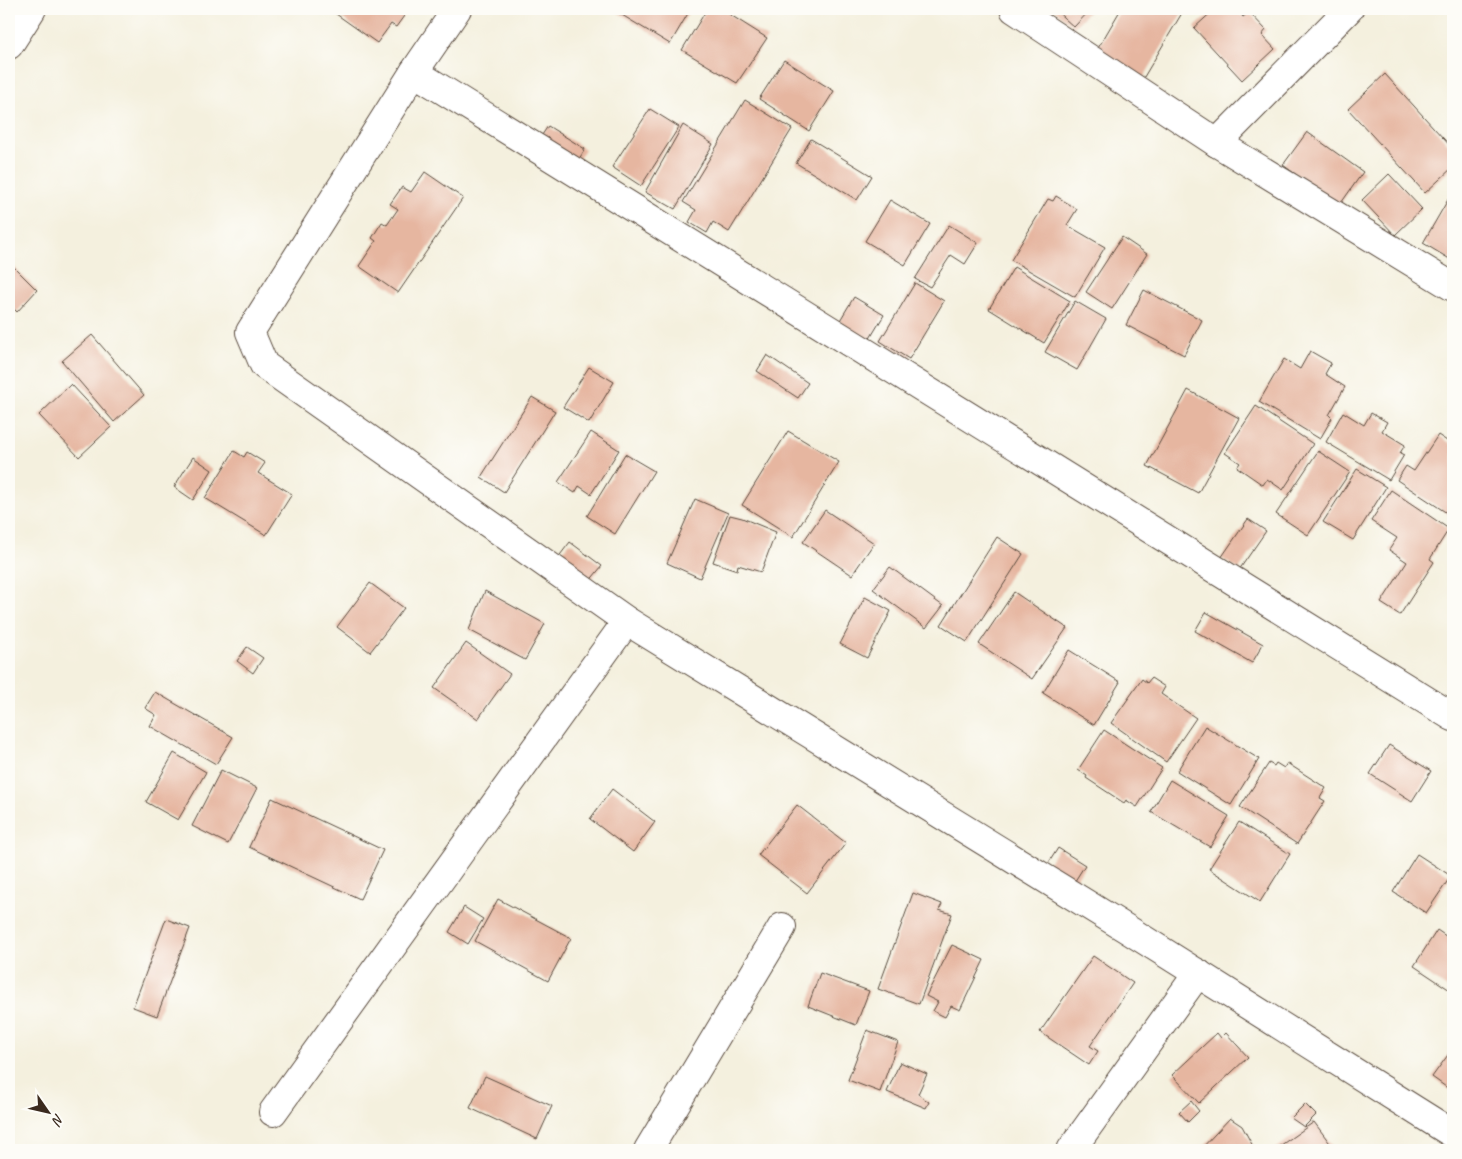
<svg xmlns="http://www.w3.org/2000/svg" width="1462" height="1159" font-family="Caveat,sans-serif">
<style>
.building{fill:#e6b6a0}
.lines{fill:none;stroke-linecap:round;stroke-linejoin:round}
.minor-casing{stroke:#57483b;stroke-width:30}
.minor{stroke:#fff;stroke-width:28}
</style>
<rect width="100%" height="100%" fill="#fdfcf7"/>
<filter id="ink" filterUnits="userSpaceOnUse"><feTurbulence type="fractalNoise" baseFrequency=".02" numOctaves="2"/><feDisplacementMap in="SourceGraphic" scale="10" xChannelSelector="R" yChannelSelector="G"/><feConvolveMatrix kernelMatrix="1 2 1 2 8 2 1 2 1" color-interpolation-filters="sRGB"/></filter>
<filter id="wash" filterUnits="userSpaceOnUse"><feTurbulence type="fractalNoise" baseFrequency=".0096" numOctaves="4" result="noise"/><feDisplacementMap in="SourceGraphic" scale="20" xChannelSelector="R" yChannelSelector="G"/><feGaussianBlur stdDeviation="1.12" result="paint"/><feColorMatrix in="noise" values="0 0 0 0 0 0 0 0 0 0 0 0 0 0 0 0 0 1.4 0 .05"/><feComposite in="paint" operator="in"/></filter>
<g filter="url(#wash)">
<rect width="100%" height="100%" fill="#f4f0de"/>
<g id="blocks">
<g class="building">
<path d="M 329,9 L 409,9 L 396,27 L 391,24 L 377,43 Z"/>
<path d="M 612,9 L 687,9 L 690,10 L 670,44 Z"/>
<path d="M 707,9 L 721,9 L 767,38 L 737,83 L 682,50 Z"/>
<path d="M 1054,9 L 1091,9 L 1074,27 Z"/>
<path d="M 1121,9 L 1174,9 L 1182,13 L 1141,82 L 1094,55 Z"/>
<path d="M 1215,9 L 1236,9 L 1243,17 L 1249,12 L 1266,30 L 1262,35 L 1275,49 L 1242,80 L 1194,28 Z"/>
<path d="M 784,60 L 834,91 L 809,131 L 759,99 Z"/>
<path d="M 1385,74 L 1453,149 L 1453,167 L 1425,193 L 1348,109 Z"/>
<path d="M 745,100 L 792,129 L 729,232 L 713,222 L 707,233 L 689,222 L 696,210 L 683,202 Z"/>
<path d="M 650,109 L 679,127 L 641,186 L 612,167 Z"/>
<path d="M 683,125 L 713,144 L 675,209 L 645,192 Z"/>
<path d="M 548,126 L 585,149 L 576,164 L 538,141 Z"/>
<path d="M 1307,132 L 1363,172 L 1339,206 L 1283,165 Z"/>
<path d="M 811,139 L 872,176 L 857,200 L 796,163 Z"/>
<path d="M 425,172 L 463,198 L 398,293 L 359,266 L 376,241 L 372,238 L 382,222 L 387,225 L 398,209 L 390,204 L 402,187 L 411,192 Z"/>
<path d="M 1389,174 L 1422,209 L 1395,235 L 1362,200 Z"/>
<path d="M 1453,191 L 1453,261 L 1423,243 Z"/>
<path d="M 1056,196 L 1077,209 L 1067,225 L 1105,247 L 1075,297 L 1011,260 L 1048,199 L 1053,201 Z"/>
<path d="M 890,200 L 930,224 L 905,265 L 865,241 Z"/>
<path d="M 949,225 L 978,243 L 965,264 L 951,255 L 930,287 L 915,279 Z"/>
<path d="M 1122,237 L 1147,254 L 1112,309 L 1086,292 Z"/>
<path d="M 9,262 L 37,290 L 17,312 L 9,304 Z"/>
<path d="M 1014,267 L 1070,301 L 1044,343 L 989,309 Z"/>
<path d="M 915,283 L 944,301 L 909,359 L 880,341 Z"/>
<path d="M 1144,290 L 1202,320 L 1184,355 L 1126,325 Z"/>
<path d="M 854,297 L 884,315 L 869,340 L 839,322 Z"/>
<path d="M 1075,301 L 1106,319 L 1077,370 L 1045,352 Z"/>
<path d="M 92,335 L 144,395 L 114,422 L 62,361 Z"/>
<path d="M 1310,351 L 1331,363 L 1325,374 L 1345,387 L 1329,415 L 1332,418 L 1320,439 L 1259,402 L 1284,359 L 1300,369 Z"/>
<path d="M 767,355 L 808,383 L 798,398 L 757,371 Z"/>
<path d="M 589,367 L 614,382 L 589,423 L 563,407 Z"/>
<path d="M 71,384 L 111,427 L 79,457 L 39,415 Z"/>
<path d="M 1188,390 L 1239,418 L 1198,493 L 1147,466 Z"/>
<path d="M 532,397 L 555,411 L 504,492 L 481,477 Z"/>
<path d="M 1256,406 L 1313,444 L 1283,490 L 1267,479 L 1263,485 L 1237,467 L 1240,463 L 1225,453 Z"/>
<path d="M 1343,412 L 1364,425 L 1371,413 L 1387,422 L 1382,431 L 1405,445 L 1400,453 L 1404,455 L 1389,480 L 1326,442 Z"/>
<path d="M 788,431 L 839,462 L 793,537 L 742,505 Z"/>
<path d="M 591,432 L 619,450 L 591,494 L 579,486 L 575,493 L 558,482 Z"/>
<path d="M 1438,435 L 1453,445 L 1453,517 L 1397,480 L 1406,466 L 1414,471 Z"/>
<path d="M 234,451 L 244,457 L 247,452 L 265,463 L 258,473 L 292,494 L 266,535 L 205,498 Z"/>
<path d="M 1318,451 L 1350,472 L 1308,535 L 1276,514 Z"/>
<path d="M 625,454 L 654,471 L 615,534 L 587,516 Z"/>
<path d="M 193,457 L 212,470 L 193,500 L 174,487 Z"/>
<path d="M 1357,469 L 1386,487 L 1353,540 L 1323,522 Z"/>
<path d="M 1391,490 L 1449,529 L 1430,559 L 1434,562 L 1400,615 L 1381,603 L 1407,562 L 1389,550 L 1397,538 L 1371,521 Z"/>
<path d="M 695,499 L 728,513 L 700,578 L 667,563 Z"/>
<path d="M 825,510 L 874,543 L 852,575 L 803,542 Z"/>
<path d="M 730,515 L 742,518 L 776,532 L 761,572 L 738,565 L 737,570 L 713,562 Z"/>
<path d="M 1248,519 L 1266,531 L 1239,570 L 1221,558 Z"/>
<path d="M 997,537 L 1023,554 L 967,642 L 941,625 Z"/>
<path d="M 570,542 L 602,566 L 588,583 L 557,559 Z"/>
<path d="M 890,567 L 943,606 L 926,628 L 873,589 Z"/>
<path d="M 370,583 L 404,608 L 370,652 L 337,627 Z"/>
<path d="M 485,591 L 545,624 L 525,660 L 469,630 Z"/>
<path d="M 1014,592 L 1067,628 L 1032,679 L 979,644 Z"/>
<path d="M 865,597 L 891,611 L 867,658 L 840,644 Z"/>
<path d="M 1206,612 L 1263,644 L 1252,663 L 1195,631 Z"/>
<path d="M 466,643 L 510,674 L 478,719 L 434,688 Z"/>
<path d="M 247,647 L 263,658 L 253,673 L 237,661 Z"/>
<path d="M 1069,650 L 1120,682 L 1094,725 L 1043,693 Z"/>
<path d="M 1151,678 L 1165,687 L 1161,694 L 1196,718 L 1166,762 L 1111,723 L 1142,679 L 1147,683 Z"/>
<path d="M 155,692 L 233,737 L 216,764 L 150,726 L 156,715 L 145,708 Z"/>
<path d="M 1205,726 L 1259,759 L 1231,805 L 1177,771 Z"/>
<path d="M 1104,730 L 1162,768 L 1137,807 L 1126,800 L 1124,803 L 1086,778 L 1087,776 L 1078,770 Z"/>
<path d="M 1389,745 L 1431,771 L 1412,801 L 1370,774 Z"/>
<path d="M 174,753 L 206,772 L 178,820 L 146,802 Z"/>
<path d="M 1269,763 L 1274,766 L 1276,763 L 1284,768 L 1287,763 L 1326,788 L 1320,798 L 1325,801 L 1297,844 L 1240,807 Z"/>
<path d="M 221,770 L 257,788 L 228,844 L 192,826 Z"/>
<path d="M 1170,780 L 1229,816 L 1210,847 L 1151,812 Z"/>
<path d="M 612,789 L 655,822 L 633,852 L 590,819 Z"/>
<path d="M 272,798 L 383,850 L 360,899 L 249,847 Z"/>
<path d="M 797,805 L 846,843 L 807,893 L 758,855 Z"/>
<path d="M 1239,822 L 1290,854 L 1260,902 L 1209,869 Z"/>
<path d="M 1058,848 L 1085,865 L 1073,884 L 1046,867 Z"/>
<path d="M 1417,854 L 1451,876 L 1426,913 L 1393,892 Z"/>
<path d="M 913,893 L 942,904 L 939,910 L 952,914 L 919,1004 L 878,989 Z"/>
<path d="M 498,899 L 571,938 L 548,981 L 475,941 Z"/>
<path d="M 464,907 L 483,919 L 468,944 L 449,932 Z"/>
<path d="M 166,919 L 190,928 L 157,1016 L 133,1007 Z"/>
<path d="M 1437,930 L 1453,941 L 1453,992 L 1414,966 Z"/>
<path d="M 952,945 L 984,960 L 960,1010 L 951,1006 L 945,1017 L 933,1011 L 938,1002 L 926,996 Z"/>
<path d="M 1093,956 L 1133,983 L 1090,1046 L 1098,1051 L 1089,1065 L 1040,1032 Z"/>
<path d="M 820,973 L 869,991 L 856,1025 L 808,1006 Z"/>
<path d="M 867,1030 L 898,1042 L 880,1092 L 848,1080 Z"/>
<path d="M 1217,1033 L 1221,1038 L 1226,1033 L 1248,1057 L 1199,1103 L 1172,1075 Z"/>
<path d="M 1453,1048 L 1453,1092 L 1432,1077 Z"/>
<path d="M 900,1062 L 927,1074 L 918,1094 L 929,1102 L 926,1108 L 887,1092 Z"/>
<path d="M 485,1076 L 552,1106 L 537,1139 L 470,1108 Z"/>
<path d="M 1191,1101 L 1199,1111 L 1188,1122 L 1179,1112 Z"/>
<path d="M 1305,1104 L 1316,1115 L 1304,1127 L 1291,1118 Z"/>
<path d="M 1230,1118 L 1242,1126 L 1255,1150 L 1200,1150 Z"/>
<path d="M 1314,1122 L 1335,1150 L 1274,1150 Z"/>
</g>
</g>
</g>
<g filter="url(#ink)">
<use href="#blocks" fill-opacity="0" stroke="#57483b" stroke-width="1"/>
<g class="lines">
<defs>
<g id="minor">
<path d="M 457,9 L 414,72 L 1453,717"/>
<path d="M 1014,9 L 1217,143 L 1453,287"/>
<path d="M 9,45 L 32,9"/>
<path d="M 414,72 L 250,332 L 264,365 L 627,621 L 1127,929 L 1453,1134"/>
<path d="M 1217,143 L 1349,9"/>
<path d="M 273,1112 L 627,621"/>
<path d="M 648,1150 L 782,927"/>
<path d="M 1071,1150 L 1198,973"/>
</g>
</defs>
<use href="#minor" class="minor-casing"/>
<use href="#minor" class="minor"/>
</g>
</g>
<rect width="1462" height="1159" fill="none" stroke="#fdfcf7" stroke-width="30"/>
<g transform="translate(48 1112) rotate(124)" stroke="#fdfcf7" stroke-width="4" paint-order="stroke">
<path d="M0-4L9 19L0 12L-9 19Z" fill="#3b2a1e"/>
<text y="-8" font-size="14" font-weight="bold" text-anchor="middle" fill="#3b2a1e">N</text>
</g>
</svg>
